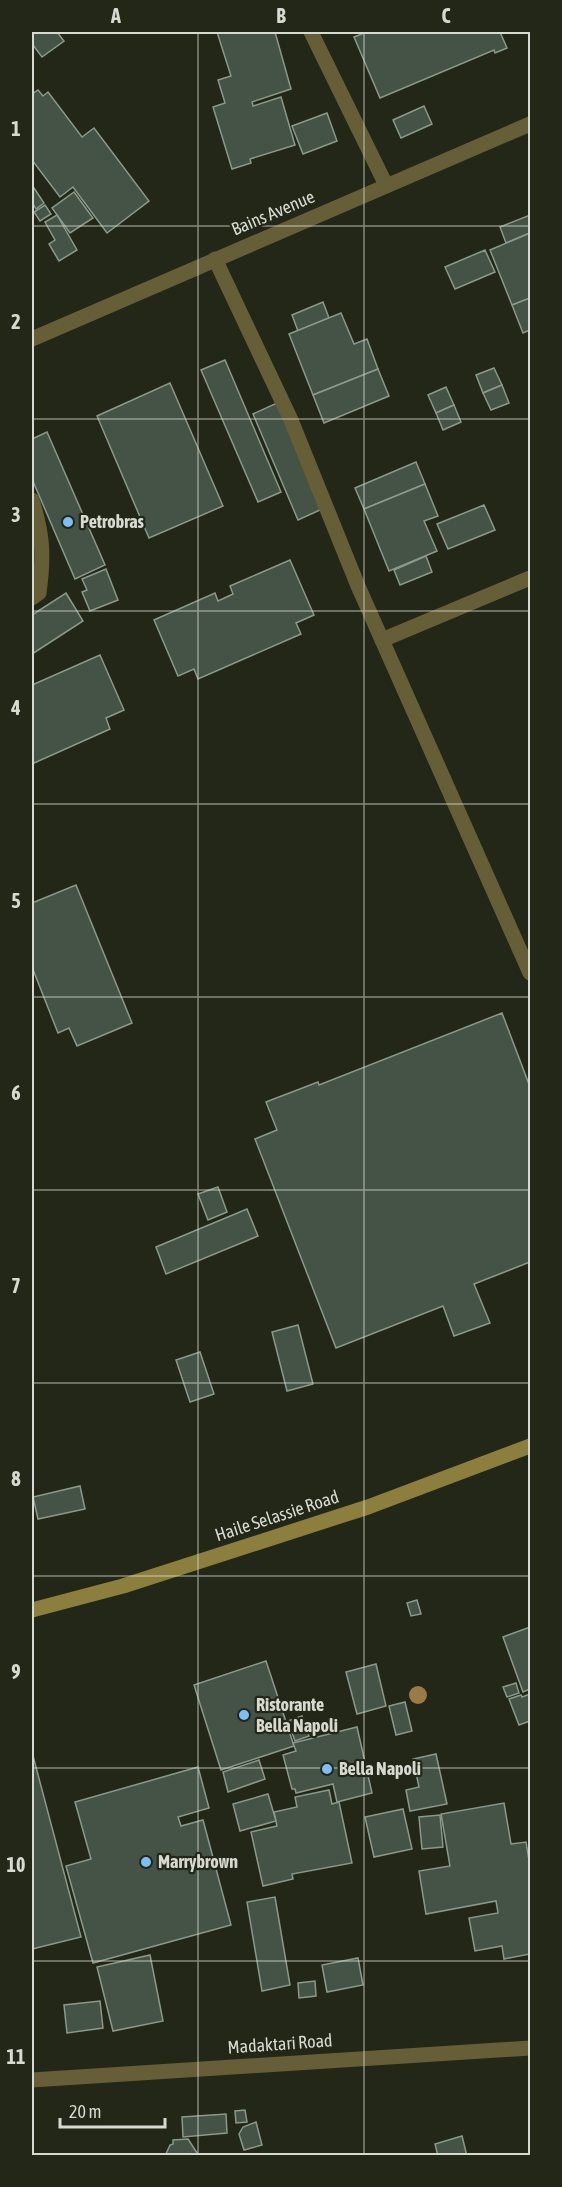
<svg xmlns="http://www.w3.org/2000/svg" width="562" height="2187" font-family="'Asap Condensed',sans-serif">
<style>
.building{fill:#455246;stroke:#8a998b;stroke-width:1.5}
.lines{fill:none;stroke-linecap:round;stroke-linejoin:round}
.lane{stroke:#665e37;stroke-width:15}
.street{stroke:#665e37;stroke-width:15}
.secondary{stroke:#8c7e3d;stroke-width:15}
.tree{fill:#9b7a45}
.grid{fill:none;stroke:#d7dad1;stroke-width:1.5;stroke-opacity:0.55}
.poi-dot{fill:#7bbef8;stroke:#222718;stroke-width:2}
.labels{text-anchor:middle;stroke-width:4.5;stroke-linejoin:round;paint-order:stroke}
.street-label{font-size:18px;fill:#d7dad1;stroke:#222718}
.poi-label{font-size:18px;font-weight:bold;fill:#d7dad1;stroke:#222718;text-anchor:start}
.neatline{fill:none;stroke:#d7dad1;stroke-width:2}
.grid-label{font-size:20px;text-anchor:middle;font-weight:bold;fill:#d7dad1}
</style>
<rect width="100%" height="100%" fill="#222718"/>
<g class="building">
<path d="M 32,32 L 57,32 L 64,41 L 42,57 L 33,45 L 32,47 Z"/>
<path d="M 217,32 L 275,32 L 291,89 L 252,102 L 253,106 L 281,97 L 295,145 L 250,159 L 251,163 L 232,169 L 213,107 L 225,103 L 218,80 L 231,76 Z"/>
<path d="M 367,32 L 500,32 L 507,48 L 495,53 L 494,50 L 380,98 L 354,37 Z"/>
<path d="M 38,90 L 43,96 L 48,92 L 82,137 L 94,128 L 149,201 L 107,233 L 73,187 L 60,197 L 32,160 L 32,94 Z"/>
<path d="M 424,106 L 432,124 L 401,138 L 393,120 Z"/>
<path d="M 327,113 L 337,141 L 303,154 L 292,126 Z"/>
<path d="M 32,185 L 44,203 L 36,209 L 32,202 Z"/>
<path d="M 74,192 L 93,218 L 70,233 L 52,208 Z"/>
<path d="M 45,205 L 51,214 L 40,221 L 34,212 Z"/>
<path d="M 57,215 L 77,250 L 59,261 L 49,244 L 55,240 L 45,222 Z"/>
<path d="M 530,215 L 530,233 L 506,243 L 500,227 Z"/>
<path d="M 530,233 L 530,298 L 512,305 L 490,250 Z"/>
<path d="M 485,250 L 495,272 L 455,289 L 445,267 Z"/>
<path d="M 530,298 L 530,330 L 523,333 L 512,305 Z"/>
<path d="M 323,302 L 329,318 L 298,331 L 292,315 Z"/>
<path d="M 341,313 L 354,344 L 367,339 L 378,369 L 313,395 L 289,334 Z"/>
<path d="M 225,360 L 281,492 L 258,502 L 201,370 Z"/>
<path d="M 494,368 L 502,385 L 483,393 L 476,375 Z"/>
<path d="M 378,369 L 389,396 L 324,423 L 313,395 Z"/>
<path d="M 170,383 L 223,506 L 149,538 L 97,416 Z"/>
<path d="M 502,385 L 509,403 L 491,410 L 483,393 Z"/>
<path d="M 446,387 L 454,405 L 436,413 L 428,395 Z"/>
<path d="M 277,403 L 322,509 L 298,520 L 253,414 Z"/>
<path d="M 454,405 L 461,422 L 443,430 L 436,413 Z"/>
<path d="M 47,432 L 105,565 L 75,579 L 32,479 L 32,439 Z"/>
<path d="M 416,462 L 425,484 L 364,509 L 355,488 Z"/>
<path d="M 425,484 L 438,516 L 424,521 L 437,551 L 389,571 L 364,509 Z"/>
<path d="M 484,505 L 495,530 L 448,549 L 437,524 Z"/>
<path d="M 426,556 L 432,572 L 400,585 L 394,570 Z"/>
<path d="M 290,560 L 314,615 L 296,623 L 301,634 L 198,679 L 194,669 L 178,676 L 154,620 L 215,593 L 218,601 L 233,594 L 230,586 Z"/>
<path d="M 106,569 L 118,600 L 90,611 L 82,592 L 87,590 L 82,579 Z"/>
<path d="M 66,593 L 83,621 L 32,654 L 32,615 Z"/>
<path d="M 100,655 L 124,710 L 106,718 L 110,729 L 32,764 L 32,685 Z"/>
<path d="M 76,885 L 132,1023 L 77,1046 L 69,1028 L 58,1033 L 32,967 L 32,903 Z"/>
<path d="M 502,1013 L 530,1087 L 530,1262 L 474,1284 L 490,1323 L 454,1336 L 443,1306 L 336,1348 L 255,1139 L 277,1130 L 266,1102 L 318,1082 L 319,1085 Z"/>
<path d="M 218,1187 L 227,1212 L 208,1220 L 198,1194 Z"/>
<path d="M 247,1209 L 258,1236 L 166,1274 L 156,1247 Z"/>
<path d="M 298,1325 L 313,1384 L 287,1391 L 272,1332 Z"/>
<path d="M 200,1352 L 214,1394 L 190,1402 L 176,1360 Z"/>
<path d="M 80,1486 L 85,1509 L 38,1519 L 33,1497 Z"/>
<path d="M 417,1600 L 421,1614 L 411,1616 L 407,1603 Z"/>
<path d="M 530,1627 L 530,1689 L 523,1692 L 503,1637 Z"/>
<path d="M 266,1661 L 294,1746 L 221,1770 L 194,1685 Z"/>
<path d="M 376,1664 L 386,1706 L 357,1714 L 346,1672 Z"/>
<path d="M 516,1683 L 519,1693 L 507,1697 L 503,1687 Z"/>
<path d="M 530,1694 L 530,1721 L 519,1725 L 509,1699 L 521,1695 L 522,1697 Z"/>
<path d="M 405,1702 L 412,1731 L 396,1735 L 389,1706 Z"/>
<path d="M 302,1716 L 309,1736 L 295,1741 L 288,1721 Z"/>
<path d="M 357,1727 L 372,1793 L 337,1802 L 333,1784 L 296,1793 L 295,1789 L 292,1789 L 283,1755 L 296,1751 L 293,1743 Z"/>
<path d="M 32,1752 L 81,1937 L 32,1949 Z"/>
<path d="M 436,1754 L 447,1804 L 410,1811 L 406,1790 L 419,1787 L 413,1759 Z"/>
<path d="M 259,1760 L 265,1779 L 228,1792 L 223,1772 Z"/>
<path d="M 198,1767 L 209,1808 L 178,1817 L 181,1826 L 203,1820 L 231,1925 L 93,1963 L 66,1866 L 91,1859 L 75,1802 Z"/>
<path d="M 329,1790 L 332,1804 L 339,1802 L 352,1863 L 292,1874 L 293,1879 L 263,1886 L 251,1832 L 277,1826 L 274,1812 L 297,1807 L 295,1797 Z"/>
<path d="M 268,1794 L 276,1821 L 240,1831 L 233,1804 Z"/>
<path d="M 504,1803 L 511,1844 L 526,1842 L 530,1867 L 530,1954 L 504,1959 L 502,1946 L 475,1951 L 469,1918 L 498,1913 L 496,1901 L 426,1914 L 419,1871 L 450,1866 L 441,1814 Z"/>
<path d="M 403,1809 L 412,1849 L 374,1857 L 365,1817 Z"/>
<path d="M 440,1815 L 443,1847 L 422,1849 L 419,1817 Z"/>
<path d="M 275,1897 L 290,1985 L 262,1991 L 247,1902 Z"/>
<path d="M 150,1955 L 163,2021 L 113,2031 L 97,1967 Z"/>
<path d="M 358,1958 L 363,1985 L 327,1992 L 322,1965 Z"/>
<path d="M 315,1981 L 316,1996 L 299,1998 L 298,1983 Z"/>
<path d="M 100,2001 L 103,2028 L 67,2033 L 64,2005 Z"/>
<path d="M 245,2110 L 247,2122 L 236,2123 L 235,2111 Z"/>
<path d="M 226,2114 L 227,2133 L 183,2137 L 182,2117 Z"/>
<path d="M 256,2122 L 262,2145 L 244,2150 L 239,2134 L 243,2127 Z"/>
<path d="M 462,2136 L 467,2156 L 438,2156 L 435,2144 Z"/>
<path d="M 188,2139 L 199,2156 L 165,2156 L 170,2145 L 173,2144 L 173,2140 Z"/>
</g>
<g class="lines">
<g class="lane">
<path d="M 311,32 L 386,185"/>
<path d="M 32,500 C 43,535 44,556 39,593 L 32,598"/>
</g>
<g class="street">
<path d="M 215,259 L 291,420 L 358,586 L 530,973"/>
<path d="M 32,339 L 530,124"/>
<path d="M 382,640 L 530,578"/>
<path d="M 32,2080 L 530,2048"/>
</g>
<path class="secondary" d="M 32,1610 L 123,1586 L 368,1507 L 530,1446"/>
</g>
<circle class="tree" cx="418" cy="1695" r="9"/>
<path class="grid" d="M 198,32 L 198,2156M 364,32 L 364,2156M 32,226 L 530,226M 32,419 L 530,419M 32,611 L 530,611M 32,804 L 530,804M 32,997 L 530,997M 32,1190 L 530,1190M 32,1383 L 530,1383M 32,1576 L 530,1576M 32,1768 L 530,1768M 32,1961 L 530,1961"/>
<g class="poi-dot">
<circle cx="68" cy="522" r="6"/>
<circle cx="244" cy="1715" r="6"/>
<circle cx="327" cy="1769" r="6"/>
<circle cx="146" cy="1862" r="6"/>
</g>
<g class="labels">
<g class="street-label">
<text transform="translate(273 213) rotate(-23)" y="6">Bains Avenue</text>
<text transform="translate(277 1516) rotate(-18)" y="6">Haile Selassie Road</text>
<text transform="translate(280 2044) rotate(-4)" y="6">Madaktari Road</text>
</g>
<g class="poi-label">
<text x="80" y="528">Petrobras</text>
<text x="256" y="1711">Ristorante<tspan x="256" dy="21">Bella Napoli</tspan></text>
<text x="339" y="1775">Bella Napoli</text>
<text x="158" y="1868">Marrybrown</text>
</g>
</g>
<rect width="562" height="2187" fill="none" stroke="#222718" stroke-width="66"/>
<path d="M60 2118v9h105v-9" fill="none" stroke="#d7dad1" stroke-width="3"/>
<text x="69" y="2118" font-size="18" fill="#d7dad1" stroke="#222718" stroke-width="4.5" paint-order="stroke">20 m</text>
<rect x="33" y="33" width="496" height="2121" class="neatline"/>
<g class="grid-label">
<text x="116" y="23">A</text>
<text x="281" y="23">B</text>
<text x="446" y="23">C</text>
<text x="16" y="136">1</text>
<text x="16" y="329">2</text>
<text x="16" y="522">3</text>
<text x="16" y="715">4</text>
<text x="16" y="908">5</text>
<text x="16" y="1100">6</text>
<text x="16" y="1293">7</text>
<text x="16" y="1486">8</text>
<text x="16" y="1679">9</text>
<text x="16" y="1872">10</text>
<text x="16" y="2064">11</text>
</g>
</svg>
